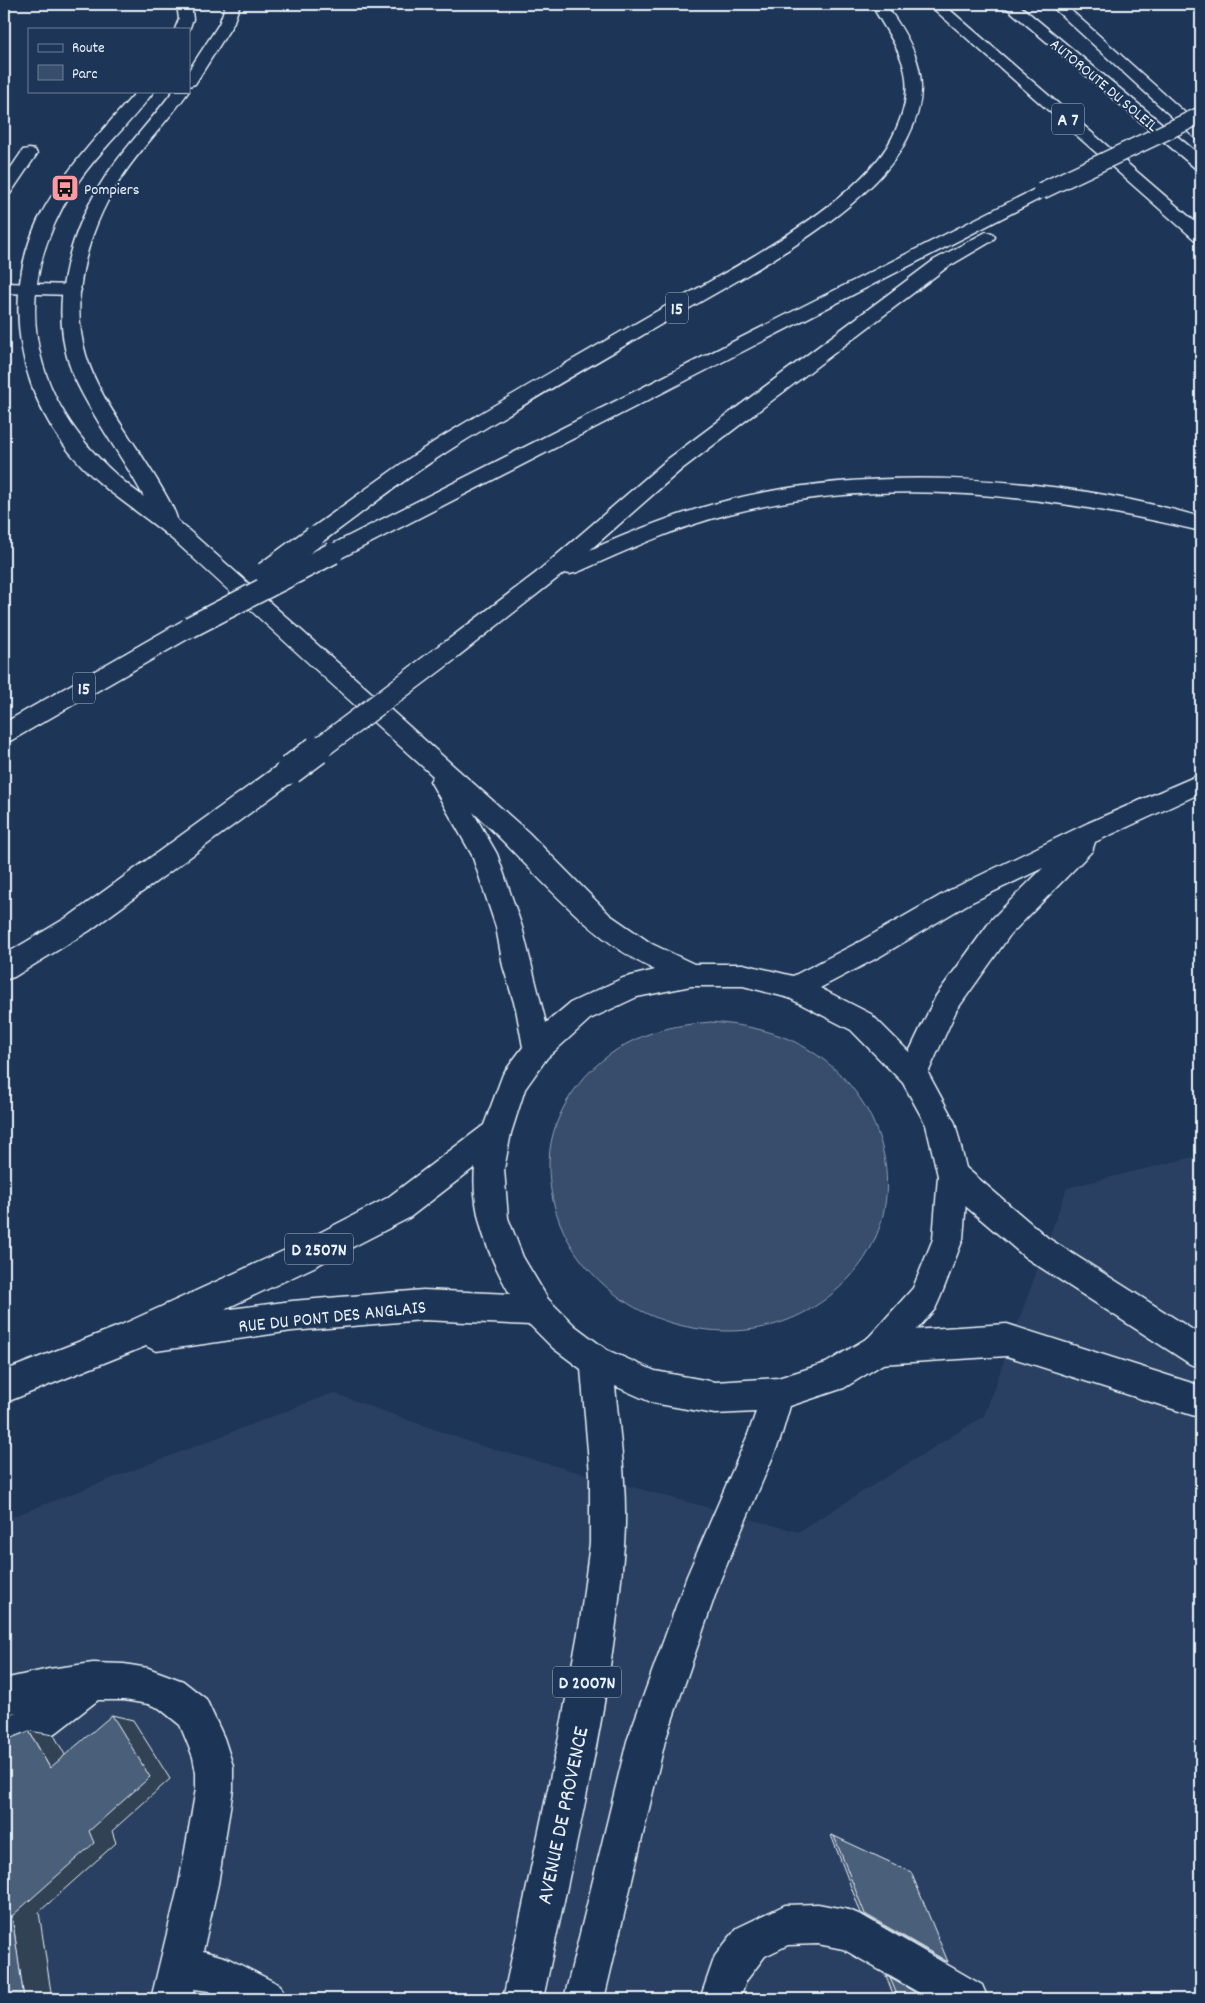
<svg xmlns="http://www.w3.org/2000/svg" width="1205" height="2003" font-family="Dekko,sans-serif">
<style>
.built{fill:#2a4162}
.green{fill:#374d6c;stroke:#909fb2}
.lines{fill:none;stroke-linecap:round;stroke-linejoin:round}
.minor-casing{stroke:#e8f1f8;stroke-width:3}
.major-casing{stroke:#e8f1f8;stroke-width:3}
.highway-casing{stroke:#e8f1f8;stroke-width:3}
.minor{fill:#1d3557;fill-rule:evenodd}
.major{fill:#1d3557;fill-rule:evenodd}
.highway{fill:#1d3557;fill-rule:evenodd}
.highway-bridge-far2-casing{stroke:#e8f1f8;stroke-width:19;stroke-linecap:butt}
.highway-bridge-far1-casing{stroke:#e8f1f8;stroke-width:24;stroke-linecap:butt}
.highway-bridge-casing{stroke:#e8f1f8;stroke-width:31;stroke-linecap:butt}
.highway-bridge-far2{stroke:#1d3557;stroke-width:16}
.highway-bridge-far1{stroke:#1d3557;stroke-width:21}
.highway-bridge{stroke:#1d3557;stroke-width:28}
.wall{fill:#3f5169;stroke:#e8f1f8}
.shaded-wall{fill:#334255;stroke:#e8f1f8}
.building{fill:#495e7a;stroke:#e8f1f8}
.labels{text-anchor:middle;stroke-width:4;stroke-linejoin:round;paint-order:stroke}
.far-street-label{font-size:16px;fill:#e8f1f8;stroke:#1d3557}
.far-poi-label{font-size:16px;fill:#e8f1f8;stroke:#1d3557;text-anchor:start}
.shield{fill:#1d3557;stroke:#abb9c8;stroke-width:1}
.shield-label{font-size:18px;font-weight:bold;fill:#e8f1f8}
.street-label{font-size:19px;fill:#e8f1f8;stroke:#1d3557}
.near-street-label{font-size:22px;fill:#e8f1f8;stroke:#1d3557}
</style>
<rect width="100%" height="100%" fill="#1d3557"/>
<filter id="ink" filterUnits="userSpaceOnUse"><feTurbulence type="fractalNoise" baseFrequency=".02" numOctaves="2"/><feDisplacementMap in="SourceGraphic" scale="10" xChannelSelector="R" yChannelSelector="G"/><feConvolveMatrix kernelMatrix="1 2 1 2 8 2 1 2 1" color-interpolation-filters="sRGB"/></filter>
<g filter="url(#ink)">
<path class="built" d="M 1201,1155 L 1201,1999 L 4,1999 L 4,1520 L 333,1393 L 478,1445 L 798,1532 L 984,1416 L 1067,1188 Z"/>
<path class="green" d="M 711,1022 C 745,1025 778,1031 808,1049 C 898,1104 917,1226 832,1294 C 803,1318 767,1331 729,1331 C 691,1331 653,1321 623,1300 C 576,1267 548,1219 549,1162 C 550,1106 594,1054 646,1035 C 667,1027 688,1024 711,1022 Z"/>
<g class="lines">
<defs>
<g id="minor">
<path d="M 29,149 L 35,150 L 37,154 L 10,194 L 4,195 L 4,178 L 23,150 Z"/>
<path d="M 4,283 L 72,285 L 78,286 L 81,290 L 78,294 L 72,295 L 4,293 Z"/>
<path d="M 953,1162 L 964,1166 L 1048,1238 L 1201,1335 L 1201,1369 L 1190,1364 L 1026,1258 L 942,1186 L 938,1176 L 942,1166 Z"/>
<path d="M 1007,1324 L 1201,1386 L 1201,1418 L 1007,1356 L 880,1364 L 869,1359 L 864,1348 L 869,1337 L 880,1332 Z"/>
<path d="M 93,1663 L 124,1664 L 148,1668 L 183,1681 L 206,1699 L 224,1738 L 233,1766 L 233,1789 L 218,1884 L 203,1951 L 227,1958 L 280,1985 L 286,1999 L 224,1999 L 209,1991 L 194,1989 L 191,1999 L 151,1999 L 179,1884 L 196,1789 L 196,1773 L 193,1757 L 180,1725 L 159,1708 L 148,1704 L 124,1700 L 98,1700 L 57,1732 L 4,1754 L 4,1717 L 16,1712 L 4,1715 L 4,1679 L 49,1669 Z"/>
<path d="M 818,1904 L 849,1910 L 863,1916 L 982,1985 L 988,1999 L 930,1999 L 843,1949 L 818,1944 L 788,1945 L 765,1956 L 746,1981 L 740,1999 L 700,1999 L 715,1956 L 737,1928 L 785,1905 Z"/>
</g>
<g id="major">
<path d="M 177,4 L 191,4 L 193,19 L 189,30 L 175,29 L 179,19 Z"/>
<path d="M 226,4 L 240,4 L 233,24 L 195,84 L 189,86 L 189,70 L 219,24 Z"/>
<path d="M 137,91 L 154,91 C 130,125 97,152 74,188 C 0,304 36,419 144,497 C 123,457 94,420 75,379 C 46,314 67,235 105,177 C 125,147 151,121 173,91 L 189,91 C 170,118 147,142 128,168 C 91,219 67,293 86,355 C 95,386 113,412 130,438 C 139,451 177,509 177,520 L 528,832 L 610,915 L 652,944 L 694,964 L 743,964 L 793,976 L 861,941 L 950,890 L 1088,823 L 1201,774 L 1201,793 L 1095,842 L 1092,851 L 1010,935 L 956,1011 L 928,1073 L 955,1123 L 968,1176 L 963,1239 L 940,1298 L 935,1309 L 891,1359 L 844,1388 L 790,1406 L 780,1440 L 721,1578 L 665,1741 L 604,1999 L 564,1999 L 627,1741 L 687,1576 L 747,1437 L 756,1412 L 715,1414 L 653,1403 L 615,1386 C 620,1438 628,1492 624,1545 C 613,1698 574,1849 543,1999 L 503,1999 L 559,1737 L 580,1622 L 590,1543 L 590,1474 L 581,1369 L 553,1348 L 530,1325 L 423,1320 L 292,1331 L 156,1351 L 146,1346 L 4,1403 L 4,1371 L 119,1326 L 292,1247 L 387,1198 L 484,1125 L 503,1074 L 523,1047 L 516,1009 L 503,966 L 496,927 L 472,855 L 430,781 L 433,776 C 348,699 263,622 179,545 C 148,517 110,496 81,465 C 19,400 0,302 38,220 C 63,171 102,131 137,91 ZM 473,812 C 532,866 582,935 655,970 L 623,978 L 570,1003 L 546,1023 L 522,927 L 497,854 ZM 1043,868 L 992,919 L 936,996 L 909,1052 L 871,1014 L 820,988 L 879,957 L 968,904 ZM 691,986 L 743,986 L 789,998 L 851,1030 L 903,1083 L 926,1125 L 938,1176 L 933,1239 L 913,1288 L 869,1337 L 826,1363 L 778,1378 L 715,1382 L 655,1371 L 607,1350 L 575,1326 L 548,1299 L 523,1257 L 508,1218 L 504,1169 L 511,1133 L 525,1089 L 547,1058 L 590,1019 L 637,997 ZM 475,1167 C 471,1211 488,1256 510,1294 L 423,1290 L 292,1301 L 223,1310 L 314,1267 L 409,1218 Z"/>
</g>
<g id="highway">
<path d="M 871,4 L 885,4 C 918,49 935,85 907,139 C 871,212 742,277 672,318 C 600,360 527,402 456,446 C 409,475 366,510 322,542 L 314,544 L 306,542 L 303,537 L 306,532 C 351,501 394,467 440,438 C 512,394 586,352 659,310 C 724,273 859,204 892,138 C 922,78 901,55 871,4 Z"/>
<path d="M 928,4 L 943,4 L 1201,227 L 1201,241 L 1195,240 Z"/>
<path d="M 1002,4 L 1018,4 L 1201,156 L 1201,169 L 1195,168 Z"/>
<path d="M 1049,4 L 1064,4 L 1201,127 L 1201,140 L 1195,138 Z"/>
<path d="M 1041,186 L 1047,187 L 1049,191 L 1047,195 L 341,558 L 333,560 L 325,558 L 322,553 L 325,548 Z"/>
<path d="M 986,232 L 992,233 L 995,237 L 992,241 L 946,268 L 682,469 L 590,550 C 635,530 681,512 729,500 C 875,464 1056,476 1201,517 L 1201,531 C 1048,495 885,474 729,514 C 677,527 627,550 578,572 L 570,574 L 564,573 L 457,657 L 449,659 L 441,657 L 438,651 L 441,645 L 536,573 L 668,459 L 934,260 Z"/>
<path d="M 190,619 L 198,621 L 201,627 L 198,633 L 12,740 L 4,743 L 4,723 L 182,621 Z"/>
<path d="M 290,761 L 299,763 L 302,770 L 299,777 L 89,931 L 14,977 L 4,980 L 4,955 L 71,915 L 281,763 Z"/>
</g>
</defs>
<use href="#minor" class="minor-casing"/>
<use href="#major" class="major-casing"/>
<use href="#highway" class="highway-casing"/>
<use href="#minor" class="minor"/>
<use href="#major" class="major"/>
<use href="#highway" class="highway"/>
<defs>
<path id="highway-bridge-far2" d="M 1041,191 L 1201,115"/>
<g id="highway-bridge-far1">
<path d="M 265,573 L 314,537"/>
<path d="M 190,627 L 333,553"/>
<path d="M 316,751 L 449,651"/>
</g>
<path id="highway-bridge" d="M 290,770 L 317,750"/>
</defs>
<use href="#highway-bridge-far2" class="highway-bridge-far2-casing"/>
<use href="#highway-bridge-far1" class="highway-bridge-far1-casing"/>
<use href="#highway-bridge" class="highway-bridge-casing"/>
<use href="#highway-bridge-far2" class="highway-bridge-far2"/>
<use href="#highway-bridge-far1" class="highway-bridge-far1"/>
<use href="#highway-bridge" class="highway-bridge"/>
</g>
<g class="wall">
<path d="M 831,1835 L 834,1836 L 948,1962 L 943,1960 L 861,1913 Z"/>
<path d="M 886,1976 L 890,1978 L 927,1999 L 895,1999 Z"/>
</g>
<g class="shaded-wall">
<path d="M 112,1715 L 133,1720 L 170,1779 L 112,1831 L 116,1843 L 39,1912 L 52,1999 L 24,1999 L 12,1916 L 89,1831 Z"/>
<path d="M 29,1731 L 54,1735 L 74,1771 L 50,1768 Z"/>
</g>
<g class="building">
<path d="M 112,1715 L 150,1777 L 89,1831 L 94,1843 L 12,1916 L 24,1999 L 4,1999 L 4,1741 L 29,1731 L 50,1768 Z"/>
<path d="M 834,1836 L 911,1872 L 948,1962 L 865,1914 Z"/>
<path d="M 890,1978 L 927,1999 L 899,1999 Z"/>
</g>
</g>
<defs>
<symbol id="bus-square" viewBox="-11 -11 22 22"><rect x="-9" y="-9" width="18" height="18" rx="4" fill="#ff9aa2" stroke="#1d3557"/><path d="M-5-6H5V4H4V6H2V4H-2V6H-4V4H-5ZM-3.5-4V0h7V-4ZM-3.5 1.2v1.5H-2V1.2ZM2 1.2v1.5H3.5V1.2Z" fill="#111"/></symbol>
</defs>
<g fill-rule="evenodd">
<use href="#bus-square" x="49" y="172" width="32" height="32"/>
</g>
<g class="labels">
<g class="far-street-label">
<text transform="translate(1105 84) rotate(40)" y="6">AUTOROUTE DU SOLEIL</text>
</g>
<g class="far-poi-label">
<text x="84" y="194">Pompiers</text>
</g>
<g class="shield">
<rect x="1052" y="103.5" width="32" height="31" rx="4"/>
<rect x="666" y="292.5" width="22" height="31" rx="4"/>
<rect x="73" y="672.5" width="22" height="31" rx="4"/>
<rect x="285" y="1233.5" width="68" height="31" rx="4"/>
<rect x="553" y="1666.5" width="68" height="31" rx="4"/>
</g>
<g class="shield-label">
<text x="1068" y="125">A 7</text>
<text x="677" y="314">15</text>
<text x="84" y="694">15</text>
<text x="319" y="1255">D 2507N</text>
<text x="587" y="1688">D 2007N</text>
</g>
<g class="street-label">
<text transform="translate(332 1315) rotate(-6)" y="7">RUE DU PONT DES ANGLAIS</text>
</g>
<g class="near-street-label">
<text transform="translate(561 1815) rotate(-78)" y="8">AVENUE DE PROVENCE</text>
</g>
</g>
<rect width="1205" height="2003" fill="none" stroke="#1d3557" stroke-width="20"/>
<rect x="10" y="10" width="1185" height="1983" fill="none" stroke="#e8f1f8" stroke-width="2" filter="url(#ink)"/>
<rect x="28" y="28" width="162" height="65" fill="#1d3557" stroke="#6e8097"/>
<rect x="38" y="44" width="25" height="8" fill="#1d3557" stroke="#6e8097"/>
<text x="72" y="52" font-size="15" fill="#e8f1f8">Route</text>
<rect x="38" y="65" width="25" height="15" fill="#374d6c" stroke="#6e8097"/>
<text x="72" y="78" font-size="15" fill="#e8f1f8">Parc</text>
</svg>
